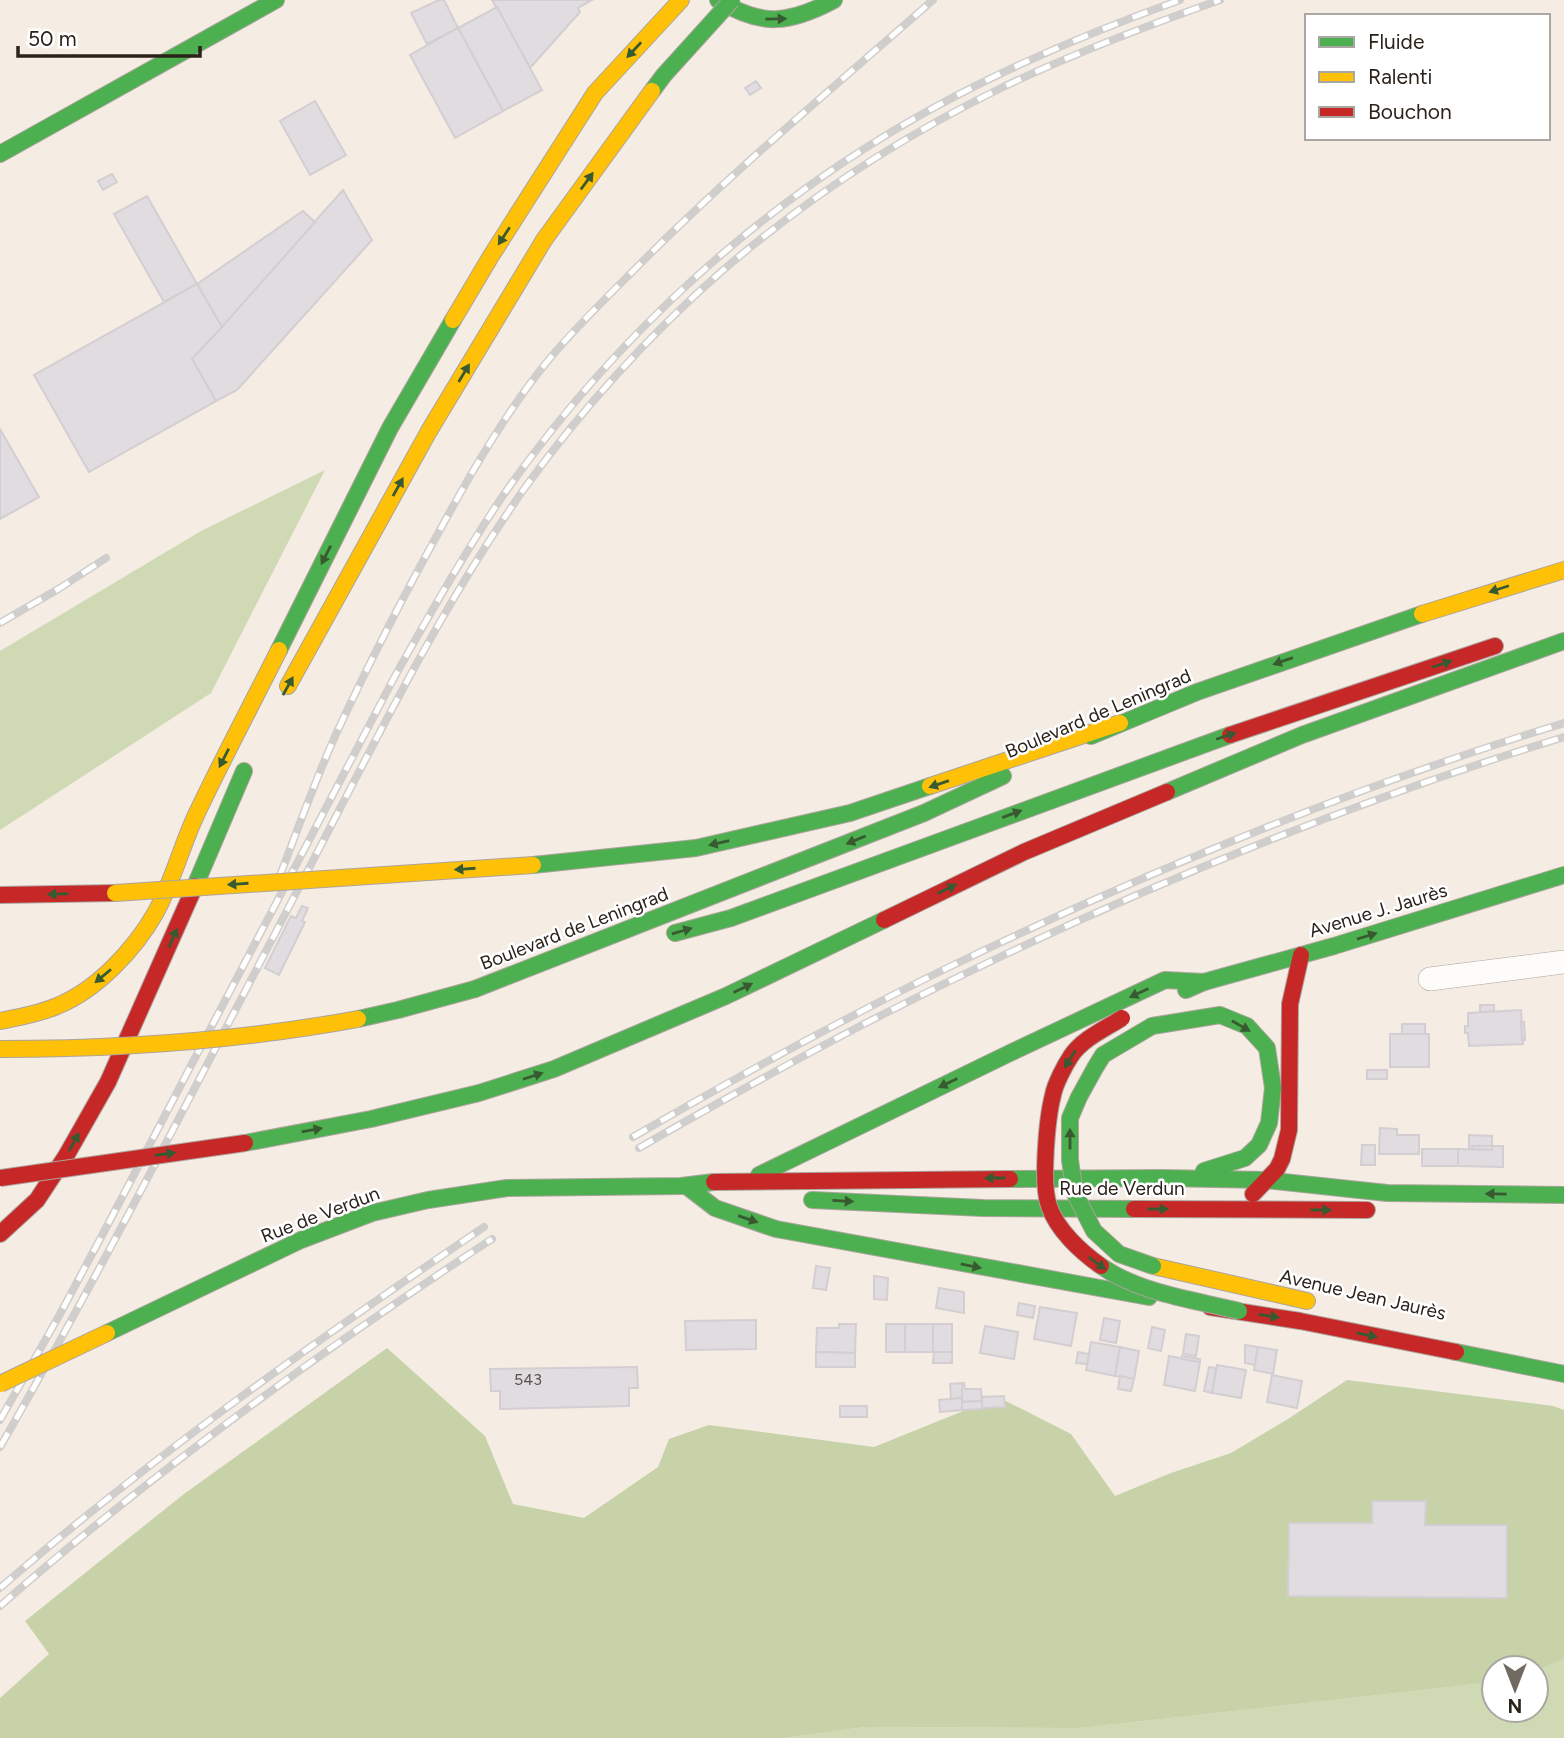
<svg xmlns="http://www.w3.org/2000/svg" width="1564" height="1738" font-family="Figtree,sans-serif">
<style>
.green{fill:#cfd9b4}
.forest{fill:#c7d2a8}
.building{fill:#e0dce0;stroke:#d3ced1;stroke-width:2}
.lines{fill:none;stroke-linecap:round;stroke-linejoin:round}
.street-casing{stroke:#aca49c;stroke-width:24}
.fast-casing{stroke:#aca49c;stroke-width:18}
.slow-casing{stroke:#aca49c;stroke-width:18}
.jam-casing{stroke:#aca49c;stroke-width:18}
.street{stroke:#fefcfb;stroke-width:23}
.fast{stroke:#4caf50;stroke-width:16}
.slow{stroke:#ffc107;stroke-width:16}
.jam{stroke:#c62828;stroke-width:16}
.rail-casing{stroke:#d0cecc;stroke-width:8}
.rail{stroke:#fff;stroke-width:5;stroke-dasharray:16;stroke-linecap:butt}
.fast-bridge-casing{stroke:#aca49c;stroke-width:18;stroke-linecap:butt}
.slow-bridge-casing{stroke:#aca49c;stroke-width:18;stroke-linecap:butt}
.jam-bridge-casing{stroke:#aca49c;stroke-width:18;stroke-linecap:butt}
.fast-bridge{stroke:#4caf50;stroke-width:16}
.slow-bridge{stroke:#ffc107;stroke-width:16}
.jam-bridge{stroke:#c62828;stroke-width:16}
.oneway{fill:#385a30}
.labels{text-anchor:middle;stroke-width:5;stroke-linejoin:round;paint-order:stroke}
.number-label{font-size:16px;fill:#5a524e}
.street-label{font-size:19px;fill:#2b221a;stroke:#fff}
</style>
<rect width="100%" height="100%" fill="#f5ece4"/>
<g class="green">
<path d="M 325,470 L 211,693 L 0,830 L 0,651 L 201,531 Z"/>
<path d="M 1564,1659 L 1564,1738 L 785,1738 L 865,1727 L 1080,1728 L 1494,1682 L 1494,1710 L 1536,1710 L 1536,1671 Z"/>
</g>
<path class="forest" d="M 387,1348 L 485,1436 L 513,1504 L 584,1518 L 658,1467 L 669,1439 L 709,1425 L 874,1447 L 998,1397 L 1071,1434 L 1115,1496 L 1171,1473 L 1231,1453 L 1288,1419 L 1347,1380 L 1553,1406 L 1564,1410 L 1564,1659 L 1536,1671 L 1536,1668 L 1494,1668 L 1494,1682 L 1080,1728 L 865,1727 L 785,1738 L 0,1738 L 0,1698 L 49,1654 L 25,1621 L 184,1494 Z"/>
<g class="building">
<path d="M 439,0 L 444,0 L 458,28 L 427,44 L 411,13 Z"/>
<path d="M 492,0 L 592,0 L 578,8 L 580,12 L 530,68 Z"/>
<path d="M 497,7 L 542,90 L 503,111 L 458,28 Z"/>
<path d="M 458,28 L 503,111 L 455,138 L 410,55 Z"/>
<path d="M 756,81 L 761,88 L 750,95 L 745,88 Z"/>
<path d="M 315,101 L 346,155 L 310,175 L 280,121 Z"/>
<path d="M 112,174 L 117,182 L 103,190 L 98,181 Z"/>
<path d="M 343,190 L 372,240 L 237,390 L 216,401 L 192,359 Z"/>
<path d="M 147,196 L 197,284 L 164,302 L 114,214 Z"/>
<path d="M 303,211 L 315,222 L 222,327 L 197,284 Z"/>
<path d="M 197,284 L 222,327 L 192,359 L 216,401 L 89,472 L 34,375 Z"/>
<path d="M 0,429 L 39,497 L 0,519 Z"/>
<path d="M 302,906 L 308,908 L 302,921 L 305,922 L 279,975 L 265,968 L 291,916 L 296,918 Z"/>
<path d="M 1480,1005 L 1494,1005 L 1494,1011 L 1480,1012 Z"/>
<path d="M 1521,1010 L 1523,1044 L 1469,1046 L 1468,1033 L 1465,1033 L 1465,1026 L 1468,1026 L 1468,1013 Z"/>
<path d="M 1521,1022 L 1524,1022 L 1525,1040 L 1522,1040 Z"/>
<rect x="1402" y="1024" width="23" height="10"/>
<rect x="1390" y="1034" width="39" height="33"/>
<rect x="1367" y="1070" width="20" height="9"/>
<path d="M 1380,1128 L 1397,1129 L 1397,1135 L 1419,1135 L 1419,1154 L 1379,1154 Z"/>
<path d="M 1469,1135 L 1492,1136 L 1492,1146 L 1472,1146 L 1473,1149 L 1469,1149 Z"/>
<path d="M 1362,1145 L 1375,1145 L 1375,1165 L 1361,1165 Z"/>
<path d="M 1472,1146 L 1492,1146 L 1492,1150 L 1473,1149 Z"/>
<path d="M 1492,1146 L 1503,1146 L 1503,1167 L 1458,1166 L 1458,1149 L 1492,1150 Z"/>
<rect x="1422" y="1149" width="36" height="17"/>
<path d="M 816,1266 L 830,1268 L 826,1290 L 813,1288 Z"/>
<path d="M 874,1276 L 888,1278 L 887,1300 L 874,1299 Z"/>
<path d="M 939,1288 L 964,1292 L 964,1313 L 936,1308 Z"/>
<path d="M 1019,1303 L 1035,1306 L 1033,1318 L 1017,1315 Z"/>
<path d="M 1040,1307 L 1077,1313 L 1071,1346 L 1034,1339 Z"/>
<path d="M 1104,1318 L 1120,1321 L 1116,1343 L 1100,1340 Z"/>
<path d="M 756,1320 L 756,1349 L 686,1350 L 685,1321 Z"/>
<path d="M 839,1324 L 856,1324 L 855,1353 L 816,1352 L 817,1328 L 839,1328 Z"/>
<rect x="886" y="1324" width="19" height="28"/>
<rect x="905" y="1324" width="28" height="28"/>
<rect x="933" y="1324" width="19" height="28"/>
<path d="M 985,1326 L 1018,1332 L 1014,1359 L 980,1353 Z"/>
<path d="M 1152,1327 L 1165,1330 L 1161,1351 L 1148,1348 Z"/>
<path d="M 1186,1334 L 1199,1336 L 1196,1356 L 1183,1354 Z"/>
<path d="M 1091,1342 L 1120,1347 L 1115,1376 L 1086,1370 Z"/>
<path d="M 1245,1345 L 1258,1347 L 1255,1365 L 1245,1363 Z"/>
<path d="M 1120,1347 L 1139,1351 L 1134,1379 L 1115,1376 Z"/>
<path d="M 1258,1347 L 1277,1350 L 1273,1374 L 1254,1370 Z"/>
<path d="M 816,1352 L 855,1353 L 855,1367 L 816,1367 Z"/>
<path d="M 934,1352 L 952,1352 L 952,1363 L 933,1363 Z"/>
<path d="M 1078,1352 L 1089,1354 L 1087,1364 L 1076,1363 Z"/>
<path d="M 1169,1356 L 1200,1362 L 1195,1391 L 1164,1385 Z"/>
<path d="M 1182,1356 L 1200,1359 L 1200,1362 L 1182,1359 Z"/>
<path d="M 1217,1365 L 1246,1370 L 1241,1398 L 1212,1393 Z"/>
<path d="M 637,1367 L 638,1388 L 629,1388 L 629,1406 L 500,1409 L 500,1391 L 491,1391 L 490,1369 Z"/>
<path d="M 1209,1367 L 1216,1368 L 1212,1393 L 1204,1391 Z"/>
<path d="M 1272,1375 L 1302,1381 L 1297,1408 L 1267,1402 Z"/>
<path d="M 1120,1376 L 1134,1379 L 1131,1391 L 1118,1389 Z"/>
<path d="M 962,1383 L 964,1383 L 965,1389 L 981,1389 L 982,1401 L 962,1402 Z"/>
<path d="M 962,1383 L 962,1398 L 951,1399 L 950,1384 Z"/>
<path d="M 1004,1396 L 1005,1407 L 982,1408 L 982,1397 Z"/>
<path d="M 962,1398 L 962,1410 L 940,1412 L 939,1400 Z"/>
<path d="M 982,1401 L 982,1409 L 962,1410 L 962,1402 Z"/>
<rect x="840" y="1406" width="27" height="11"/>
<path d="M 1372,1501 L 1426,1501 L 1425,1525 L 1507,1525 L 1507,1598 L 1288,1596 L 1289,1523 L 1372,1523 Z"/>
</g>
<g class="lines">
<defs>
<path id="street" d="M 1430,979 L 1564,962"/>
<g id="fast">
<path d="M 718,0 C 762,27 789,24 834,0"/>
<path d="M 0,154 L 276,0"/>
<path d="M 279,650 L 390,428 L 453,320"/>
<path d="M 1091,736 L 1197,692 L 1422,614"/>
<path d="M 1167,792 L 1302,735 L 1564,641"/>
<path d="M 533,865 L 696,848 L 850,813 L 930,786"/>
<path d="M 195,886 L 244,771"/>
<path d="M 675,933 L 731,918 L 1230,735"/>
<path d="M 475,989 L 924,813 L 1003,776"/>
<path d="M 1186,990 L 1204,982 L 1334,946 L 1564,875"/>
<path d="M 1152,1026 L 1220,1015 L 1247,1026 L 1267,1048 L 1273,1088 L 1269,1123 L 1259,1145 L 1245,1158 L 1204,1171"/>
<path d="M 245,1143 L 371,1119 L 479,1093 L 554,1069 L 726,996 L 884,920"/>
<path d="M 759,1175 L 1010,1053 L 1165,980 L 1204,982"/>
<path d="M 1010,1179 L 1162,1178 L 1265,1180 L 1387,1193 L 1564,1195"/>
<path d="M 689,1188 L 715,1208 L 776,1229 L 1149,1297"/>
<path d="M 812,1200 L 983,1208 L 1134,1209"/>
<path d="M 107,1333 L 301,1240 L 372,1213 L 428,1200 L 507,1188 L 681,1186 L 714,1182"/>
<path d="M 1456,1352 L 1564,1374"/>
</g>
<g id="slow">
<path d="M 453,320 L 491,256 L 595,93 L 681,0"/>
<path d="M 1422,614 L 1564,570"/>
<path d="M 288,686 L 429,431"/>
<path d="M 930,786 L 1120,723"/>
<path d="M 0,1021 C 19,1017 39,1014 57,1006 C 97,990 135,949 156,912 C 173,881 182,844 197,813 C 223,758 252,704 279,650"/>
<path d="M 1153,1266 L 1307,1301"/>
</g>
<g id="jam">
<path d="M 1230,735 L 1495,646"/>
<path d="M 0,895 L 115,893"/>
<path d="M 884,920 L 1024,852 L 1167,792"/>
<path d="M 714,1182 L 1010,1179"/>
<path d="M 1253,1194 L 1277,1169 L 1282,1159 L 1289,1130 L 1290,1004 L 1301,955"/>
<path d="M 1134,1209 L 1367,1210"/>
<path d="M 0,1234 L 37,1200 L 66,1156 L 108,1082 L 195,886"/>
<path d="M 1210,1307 L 1300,1321 L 1456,1352"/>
</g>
</defs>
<use href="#street" class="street-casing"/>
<use href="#fast" class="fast-casing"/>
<use href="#slow" class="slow-casing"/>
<use href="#jam" class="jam-casing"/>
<use href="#street" class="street"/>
<use href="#fast" class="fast"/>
<use href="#slow" class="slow"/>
<use href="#jam" class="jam"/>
<defs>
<g id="rail">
<path d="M 0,623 L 60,588 L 106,558"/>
<path d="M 279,878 C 298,829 315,780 337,732 C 369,663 404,595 441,528 C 472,471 505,414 546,363 C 573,330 604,300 634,270 C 729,174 832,89 933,0"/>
<path d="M 633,1137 C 735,1078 839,1021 945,969 C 1145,872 1351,788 1564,723"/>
<path d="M 639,1148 C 714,1105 789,1063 866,1023 C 1090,908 1323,811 1564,737"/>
<path d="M 0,1420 L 60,1314 L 106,1228 L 395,676 C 429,615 463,555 502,497 C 614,336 763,201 935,107 C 1014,64 1096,30 1180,0"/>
<path d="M 0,1447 C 108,1259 206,1066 306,874 C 374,744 439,610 524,489 C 581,410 648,336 722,271 C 807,198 901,137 1001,88 C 1072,54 1146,26 1220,0"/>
<path d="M 0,1588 C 152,1456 317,1340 484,1227"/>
<path d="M 0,1606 C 154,1471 321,1351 492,1239"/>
</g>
</defs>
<use href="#rail" class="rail-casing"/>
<use href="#rail" class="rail"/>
<defs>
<g id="fast-bridge">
<path d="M 652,91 L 664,75 L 732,0"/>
<path d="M 358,1019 L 398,1010 L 475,989"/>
<path d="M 1152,1026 L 1103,1055 L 1095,1068 L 1079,1097 L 1070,1118 L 1070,1160 L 1075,1194 L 1094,1231 L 1119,1254 L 1153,1266"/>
<path d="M 1101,1266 C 1139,1293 1194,1300 1239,1311"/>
</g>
<g id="slow-bridge">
<path d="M 429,431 L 544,240 L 652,91"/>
<path d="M 115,893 L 533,865"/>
<path d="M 0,1049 C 120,1049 239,1041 358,1019"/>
<path d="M 0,1384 L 107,1333"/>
</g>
<g id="jam-bridge">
<path d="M 0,1178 L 245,1143"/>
<path d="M 1101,1266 C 1081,1252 1057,1230 1049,1206 C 1041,1184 1047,1118 1053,1095 C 1055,1084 1065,1065 1071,1056 C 1082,1039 1105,1029 1122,1018"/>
</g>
</defs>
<use href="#fast-bridge" class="fast-bridge-casing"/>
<use href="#slow-bridge" class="slow-bridge-casing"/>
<use href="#jam-bridge" class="jam-bridge-casing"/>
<use href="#fast-bridge" class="fast-bridge"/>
<use href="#slow-bridge" class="slow-bridge"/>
<use href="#jam-bridge" class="jam-bridge"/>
</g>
<defs><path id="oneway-solid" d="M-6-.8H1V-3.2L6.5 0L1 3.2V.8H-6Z" transform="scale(1.75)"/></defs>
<g class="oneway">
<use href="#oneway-solid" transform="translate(776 19) rotate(-1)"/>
<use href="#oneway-solid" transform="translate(634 50) rotate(133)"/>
<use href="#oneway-solid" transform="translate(587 181) rotate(-54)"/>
<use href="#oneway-solid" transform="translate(504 236) rotate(123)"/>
<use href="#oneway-solid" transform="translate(464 373) rotate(-59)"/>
<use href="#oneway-solid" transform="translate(398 487) rotate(-61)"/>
<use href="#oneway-solid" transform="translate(326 555) rotate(117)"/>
<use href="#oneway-solid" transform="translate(1499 589) rotate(162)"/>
<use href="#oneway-solid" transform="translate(1283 661) rotate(161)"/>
<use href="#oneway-solid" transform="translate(1442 664) rotate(-18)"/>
<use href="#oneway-solid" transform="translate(288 686) rotate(-61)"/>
<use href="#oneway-solid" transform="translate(1226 736) rotate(-18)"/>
<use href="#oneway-solid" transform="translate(224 758) rotate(117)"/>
<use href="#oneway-solid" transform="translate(939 784) rotate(161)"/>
<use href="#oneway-solid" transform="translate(1012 814) rotate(-20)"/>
<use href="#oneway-solid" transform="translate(856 840) rotate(158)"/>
<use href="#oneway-solid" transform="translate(719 843) rotate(167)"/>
<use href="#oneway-solid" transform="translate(465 869) rotate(176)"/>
<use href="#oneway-solid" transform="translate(238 884) rotate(176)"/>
<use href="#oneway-solid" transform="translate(947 889) rotate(-26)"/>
<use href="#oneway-solid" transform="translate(58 894) rotate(178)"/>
<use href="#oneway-solid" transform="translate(682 931) rotate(-16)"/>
<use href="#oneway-solid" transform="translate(1367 936) rotate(-17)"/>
<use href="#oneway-solid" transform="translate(173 938) rotate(-66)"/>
<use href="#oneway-solid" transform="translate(103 976) rotate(140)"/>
<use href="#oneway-solid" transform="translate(743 988) rotate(-26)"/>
<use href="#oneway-solid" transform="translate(1139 993) rotate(155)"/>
<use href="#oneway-solid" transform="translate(1241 1026) rotate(30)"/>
<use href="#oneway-solid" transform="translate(1070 1059) rotate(122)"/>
<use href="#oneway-solid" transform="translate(533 1076) rotate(-18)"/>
<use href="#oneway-solid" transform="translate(948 1083) rotate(154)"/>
<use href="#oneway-solid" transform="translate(312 1130) rotate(-10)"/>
<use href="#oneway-solid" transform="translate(1070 1139) rotate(-90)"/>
<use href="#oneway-solid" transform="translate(74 1142) rotate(-61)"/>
<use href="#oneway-solid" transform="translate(165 1154) rotate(-8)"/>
<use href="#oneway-solid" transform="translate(995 1178) rotate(180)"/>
<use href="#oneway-solid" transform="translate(1496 1194) rotate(-179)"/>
<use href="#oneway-solid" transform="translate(843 1201) rotate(3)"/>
<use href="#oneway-solid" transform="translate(1158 1209)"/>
<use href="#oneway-solid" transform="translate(1321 1210)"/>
<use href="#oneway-solid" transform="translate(748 1219) rotate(19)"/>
<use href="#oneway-solid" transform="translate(1097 1263) rotate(36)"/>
<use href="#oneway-solid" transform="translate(971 1266) rotate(11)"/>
<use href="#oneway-solid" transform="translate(1269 1316) rotate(9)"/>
<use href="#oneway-solid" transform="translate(1367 1335) rotate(11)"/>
</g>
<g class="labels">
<g class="number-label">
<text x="528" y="1385">543</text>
</g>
<g class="street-label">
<text transform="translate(1098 713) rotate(-23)" y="7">Boulevard de Leningrad</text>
<text transform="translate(1378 910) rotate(-17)" y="7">Avenue J. Jaurès</text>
<text transform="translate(574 928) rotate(-21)" y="7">Boulevard de Leningrad</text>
<text x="1122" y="1195">Rue de Verdun</text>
<text transform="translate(320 1214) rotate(-21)" y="7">Rue de Verdun</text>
<text transform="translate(1363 1294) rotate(13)" y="7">Avenue Jean Jaurès</text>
</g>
</g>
<rect x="1305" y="14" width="245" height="126" fill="#ffffff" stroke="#aaa7a3" stroke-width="2"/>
<rect x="1319" y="37" width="35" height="10" fill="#4caf50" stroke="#aaa7a3" stroke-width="2"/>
<text x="1368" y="49" font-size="21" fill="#2b221a">Fluide</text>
<rect x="1319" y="72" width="35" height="10" fill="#ffc107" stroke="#aaa7a3" stroke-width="2"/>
<text x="1368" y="84" font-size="21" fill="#2b221a">Ralenti</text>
<rect x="1319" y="107" width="35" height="10" fill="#c62828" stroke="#aaa7a3" stroke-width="2"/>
<text x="1368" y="119" font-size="21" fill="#2b221a">Bouchon</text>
<g transform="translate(1515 1689) rotate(180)"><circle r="33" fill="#ffffff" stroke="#aaa7a3" stroke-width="2"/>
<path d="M0-5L12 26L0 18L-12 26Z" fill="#726961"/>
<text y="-10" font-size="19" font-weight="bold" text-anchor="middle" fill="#2b221a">N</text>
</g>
<path d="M18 46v10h182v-10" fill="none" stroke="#2b221a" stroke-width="3.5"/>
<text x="28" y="46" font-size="21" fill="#2b221a" stroke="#ffffff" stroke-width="5" paint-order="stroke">50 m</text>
</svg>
